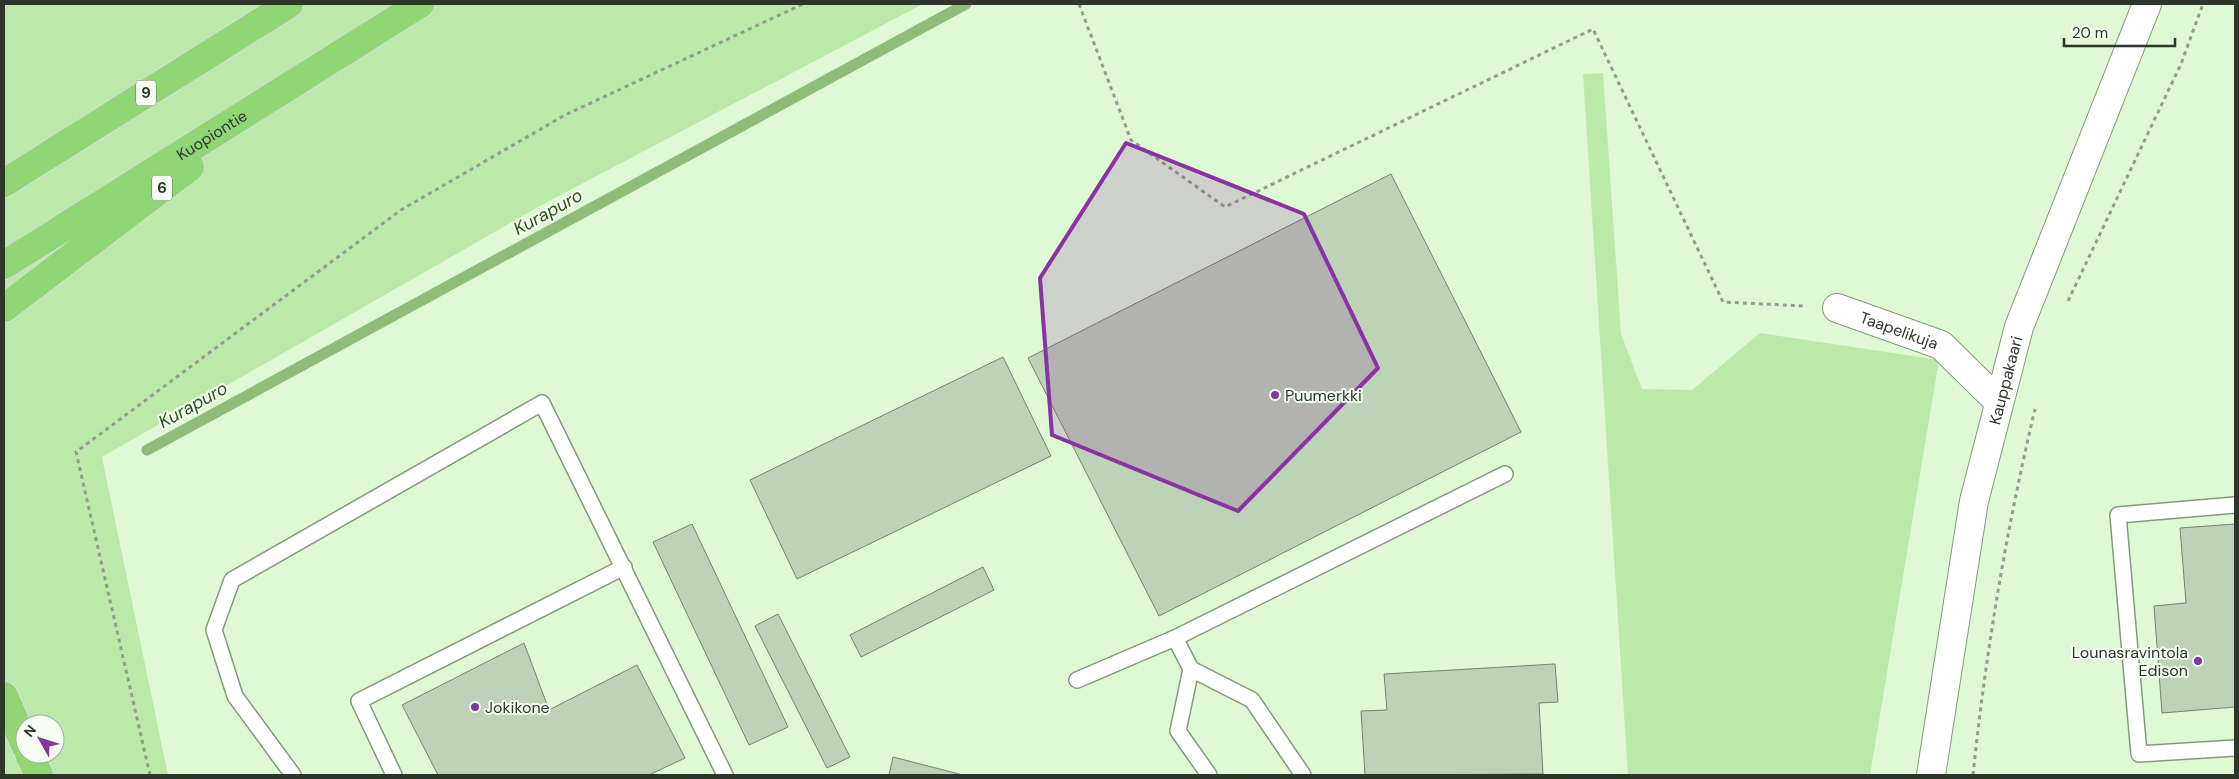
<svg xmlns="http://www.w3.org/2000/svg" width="2239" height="779" font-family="'DM Sans',sans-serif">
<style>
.built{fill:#dff9d5}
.green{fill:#bbe9aa;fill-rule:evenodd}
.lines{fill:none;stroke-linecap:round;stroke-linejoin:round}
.stream{stroke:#8ebd7b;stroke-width:11}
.building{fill:#bdd2b6;stroke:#72856b}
.lane-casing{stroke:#85997e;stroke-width:18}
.street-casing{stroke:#85997e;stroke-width:30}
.highway-casing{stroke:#d9dbd9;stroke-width:30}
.path{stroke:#939b90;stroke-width:3;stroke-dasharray:4 4;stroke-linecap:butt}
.lane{stroke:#fff;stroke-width:15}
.street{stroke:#fff;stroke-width:28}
.highway{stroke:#91d675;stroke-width:28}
.marked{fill:#8733a1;fill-opacity:0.2;stroke:#8733a1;stroke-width:4;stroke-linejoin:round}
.poi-dot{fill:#8733a1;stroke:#f5fef2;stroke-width:2}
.labels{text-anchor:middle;stroke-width:4;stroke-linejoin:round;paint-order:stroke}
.shield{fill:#f5fef2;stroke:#6a7267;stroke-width:1}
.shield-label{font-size:15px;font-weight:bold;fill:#2e362b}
.street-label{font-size:16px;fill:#2e362b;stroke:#f5fef2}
.poi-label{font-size:16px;fill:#2e362b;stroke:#f5fef2;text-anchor:start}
.water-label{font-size:18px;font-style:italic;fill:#2a5613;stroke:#f5fef2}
</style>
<rect width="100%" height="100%" fill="#f5fef2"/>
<path class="built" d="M 923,4 L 2235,4 L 2235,775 L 168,775 L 102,457 L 540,206 Z"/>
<g class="green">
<path d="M 4,4 L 923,4 L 540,206 L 102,457 L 168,775 L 4,775 ZM 25,724 L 55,724 L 55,754 L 25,754 Z"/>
<path d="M 1603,73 L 1621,334 L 1642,389 L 1692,390 L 1760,333 L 1939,360 L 1870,775 L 1628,775 L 1583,74 Z"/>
</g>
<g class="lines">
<path class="stream" d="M 147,450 L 966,4"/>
</g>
<g class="building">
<path d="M 1391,174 L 1521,432 L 1159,616 L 1028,358 Z"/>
<path d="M 1003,357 L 1051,456 L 797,579 L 750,480 Z"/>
<path d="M 692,524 L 788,727 L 749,745 L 653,542 Z"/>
<path d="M 2235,524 L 2235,707 L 2162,713 L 2154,606 L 2186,603 L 2180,528 Z"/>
<path d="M 983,567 L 994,590 L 861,657 L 850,635 Z"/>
<path d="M 778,614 L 850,757 L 827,768 L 755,626 Z"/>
<path d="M 524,643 L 549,710 L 637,665 L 685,758 L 649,775 L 438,775 L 402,705 Z"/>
<path d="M 1555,664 L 1558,702 L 1539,703 L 1543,774 L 1365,775 L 1361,711 L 1387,710 L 1384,674 Z"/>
<path d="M 893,757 L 963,775 L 889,775 Z"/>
</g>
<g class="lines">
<defs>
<g id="lane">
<path d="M 2235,505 L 2118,515 L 2139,754 L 2235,748"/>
<path d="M 1175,638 L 1191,669 L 1252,700 L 1303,775"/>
<path d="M 1191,669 L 1178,731 L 1209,775"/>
<path d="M 1077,680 L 1175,638 L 1505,474"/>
<path d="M 293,775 L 235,696 L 214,630 L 232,580 L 542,403 L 725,775"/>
<path d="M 394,775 L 359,701 L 624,567"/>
</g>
<g id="street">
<path id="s1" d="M 1837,308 L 1941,345 L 1999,402"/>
<path id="s2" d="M 1931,775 L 1974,501 L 2019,327 L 2147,4"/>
</g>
<g id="highway">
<path d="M 4,183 L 289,4"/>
<path id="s3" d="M 4,265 L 420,4"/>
<path d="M 4,308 L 190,167"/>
<path d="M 4,696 L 25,745"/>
<path d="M 29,754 L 39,775"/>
</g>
</defs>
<use href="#lane" class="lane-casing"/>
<use href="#street" class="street-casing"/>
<use href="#highway" class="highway-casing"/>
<g class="path">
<path d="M 1079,4 L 1131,140 L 1225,207 L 1593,29 L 1723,302 L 1804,306"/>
<path d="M 2068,301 L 2181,64 L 2203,4"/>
<path d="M 150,775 L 76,452 L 401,210 L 565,115 L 803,4"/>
<path d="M 1973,775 C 1986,651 2006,531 2035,409"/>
</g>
<use href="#lane" class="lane"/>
<use href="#street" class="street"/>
<use href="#highway" class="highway"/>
</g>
<path class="marked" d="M 1126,143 L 1304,214 L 1378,368 L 1238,511 L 1052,435 L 1040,278 Z"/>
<g class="poi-dot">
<circle cx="1275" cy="395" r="5"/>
<circle cx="2198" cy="661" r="5"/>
<circle cx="475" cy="707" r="5"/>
</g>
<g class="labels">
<g class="shield">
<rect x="136" y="80.5" width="20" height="25" rx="4"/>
<rect x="152" y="175.5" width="20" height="25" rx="4"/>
</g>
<g class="shield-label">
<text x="146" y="98">9</text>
<text x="162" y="193">6</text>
</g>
<g class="street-label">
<text dy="6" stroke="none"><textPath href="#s3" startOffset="245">Kuopiontie</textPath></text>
<text dy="6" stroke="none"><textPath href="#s1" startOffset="66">Taapelikuja</textPath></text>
<text dy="6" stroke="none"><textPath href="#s2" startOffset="402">Kauppakaari</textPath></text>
</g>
<g class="poi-label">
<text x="1285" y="401">Puumerkki</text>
<text x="2188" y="658" text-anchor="end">Lounasravintola<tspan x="2188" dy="18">Edison</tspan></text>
<text x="485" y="713">Jokikone</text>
</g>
<g class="water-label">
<text transform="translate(548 212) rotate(-29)" y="6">Kurapuro</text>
<text transform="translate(193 405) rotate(-29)" y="6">Kurapuro</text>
</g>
</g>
<rect width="2239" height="779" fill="none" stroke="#2e362b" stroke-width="10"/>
<g transform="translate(40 739) rotate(309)"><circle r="24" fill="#f5fef2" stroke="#a5aea2"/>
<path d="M0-4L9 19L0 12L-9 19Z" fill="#8733a1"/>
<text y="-8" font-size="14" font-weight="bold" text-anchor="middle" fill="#2e362b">N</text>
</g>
<path d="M2064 38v8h111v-8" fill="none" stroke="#2e362b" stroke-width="2.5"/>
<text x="2072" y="38" font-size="15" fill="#2e362b" stroke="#f5fef2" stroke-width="4" paint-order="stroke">20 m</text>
</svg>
